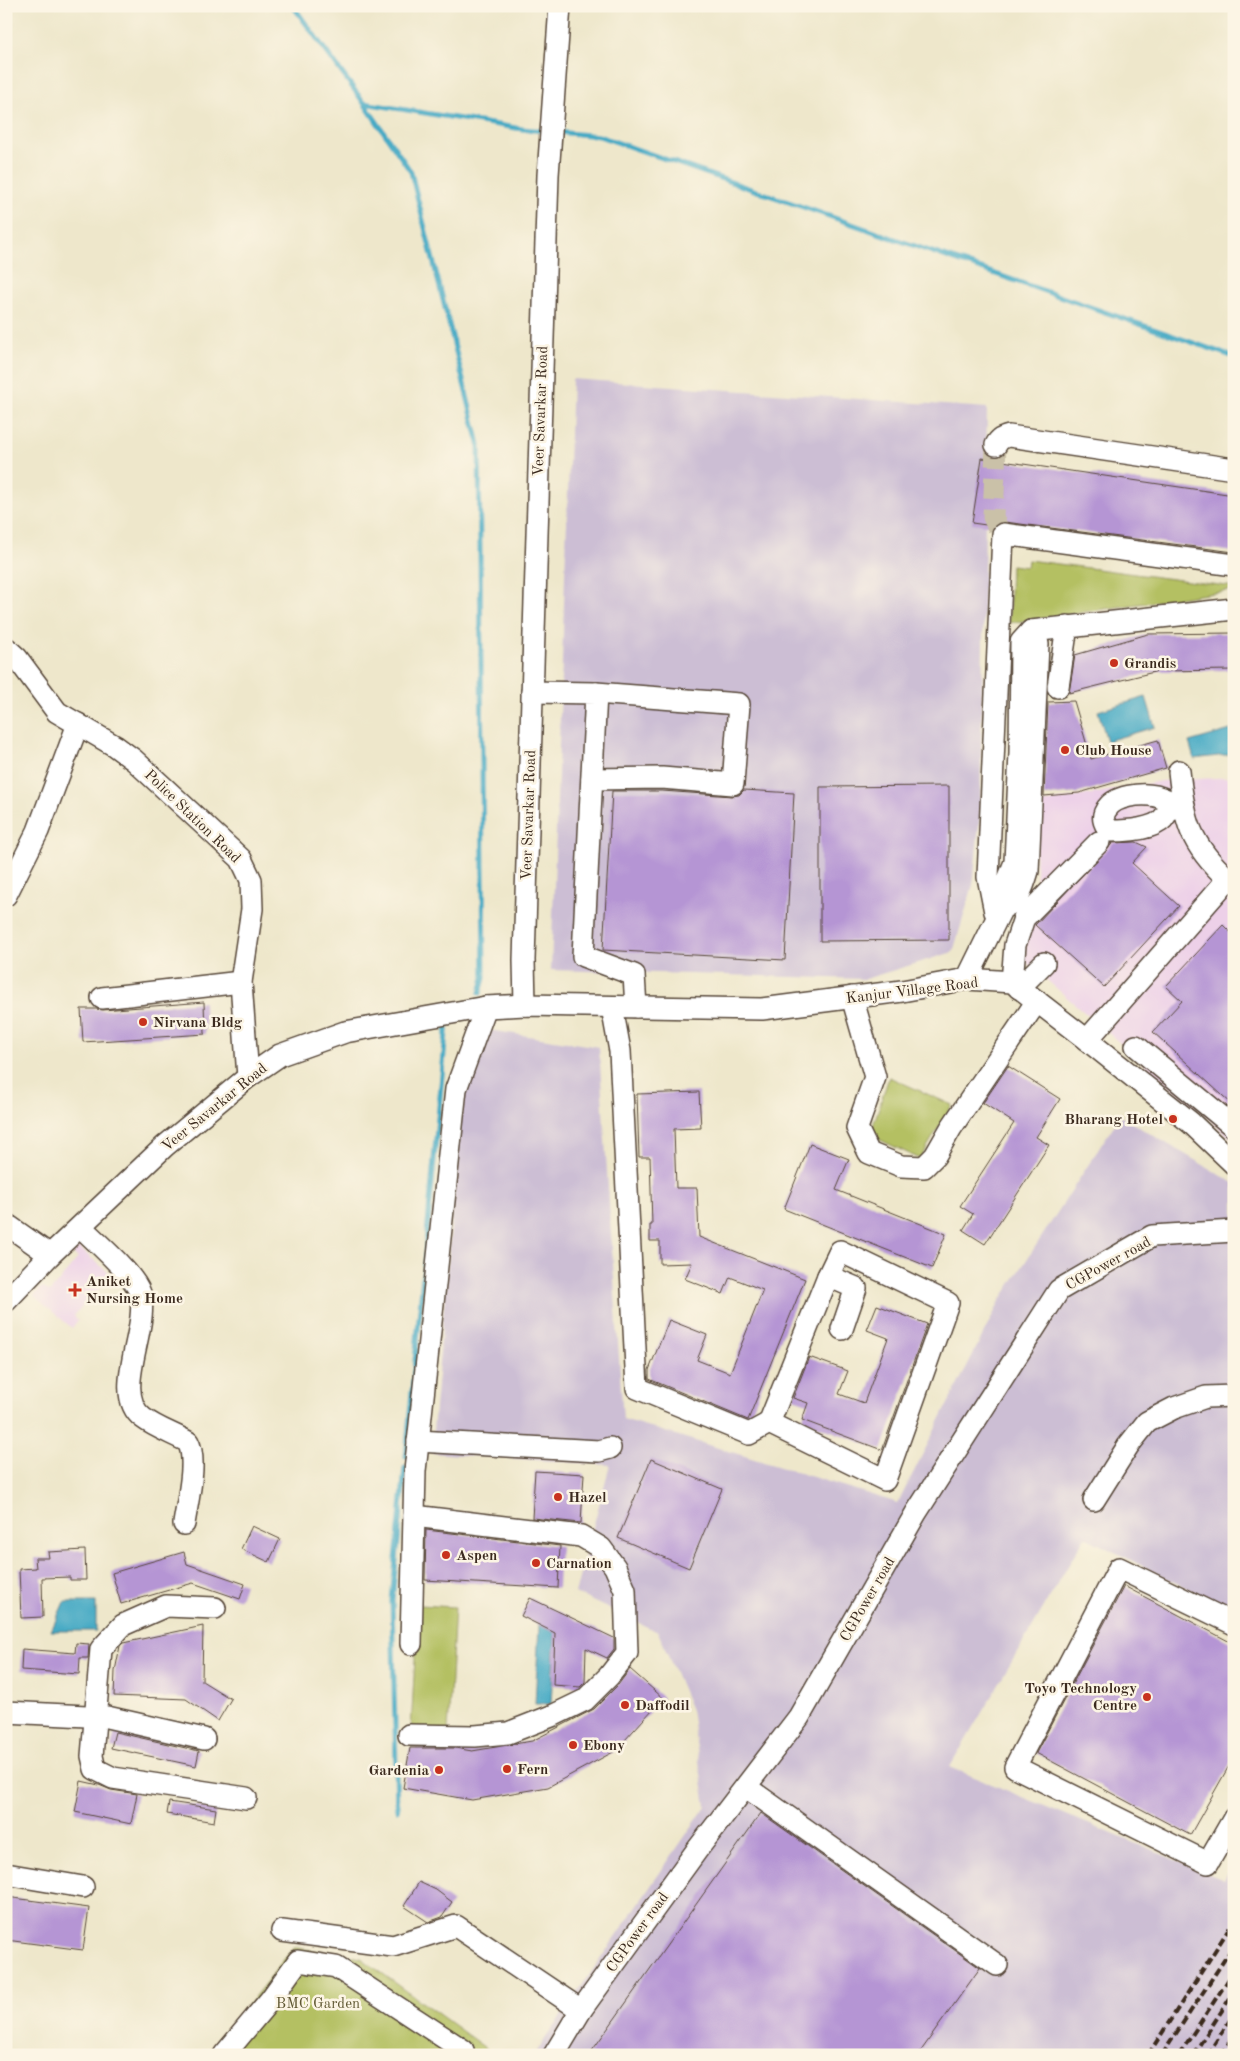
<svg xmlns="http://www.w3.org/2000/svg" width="1240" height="2061" font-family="'Old Standard TT',serif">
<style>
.built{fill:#edd0e8}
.industrial{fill:#ccbed4}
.green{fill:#b4c062;stroke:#787540}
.water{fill:#46aac5;stroke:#406a72}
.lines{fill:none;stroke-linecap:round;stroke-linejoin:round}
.stream{stroke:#46aac5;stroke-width:5}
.building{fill:#b595d4}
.minor-tunnel{stroke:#cac1a8;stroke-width:21;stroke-dasharray:21 11;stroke-linecap:butt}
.minor-casing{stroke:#564638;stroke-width:24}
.minor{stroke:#fff;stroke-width:21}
.rail{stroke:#3b2a1e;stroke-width:4;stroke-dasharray:8 4;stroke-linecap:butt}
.poi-dot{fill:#c8321e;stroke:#fcf5e5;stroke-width:2}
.labels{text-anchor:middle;stroke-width:5;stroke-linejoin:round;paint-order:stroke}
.street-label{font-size:15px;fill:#3b2a1e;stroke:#fcf5e5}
.poi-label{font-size:15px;font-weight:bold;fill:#3b2a1e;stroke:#fcf5e5;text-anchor:start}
.park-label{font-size:15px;fill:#5f5732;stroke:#fcf5e5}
</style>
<rect width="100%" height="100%" fill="#fcf5e5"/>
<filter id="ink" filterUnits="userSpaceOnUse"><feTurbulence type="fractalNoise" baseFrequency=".02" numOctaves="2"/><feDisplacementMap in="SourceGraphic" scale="10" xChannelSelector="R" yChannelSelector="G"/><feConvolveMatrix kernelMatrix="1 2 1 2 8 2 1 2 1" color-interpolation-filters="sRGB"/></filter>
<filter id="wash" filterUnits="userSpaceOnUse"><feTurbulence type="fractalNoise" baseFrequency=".0096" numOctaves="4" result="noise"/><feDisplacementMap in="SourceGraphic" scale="20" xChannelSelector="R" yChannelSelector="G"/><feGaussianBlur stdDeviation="1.12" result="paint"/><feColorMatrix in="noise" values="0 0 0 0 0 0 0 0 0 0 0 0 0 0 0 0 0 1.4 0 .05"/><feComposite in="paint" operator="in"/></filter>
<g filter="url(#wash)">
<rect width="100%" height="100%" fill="#eee7cb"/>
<g class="built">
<path d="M 1234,777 L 1234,1141 L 1005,944 L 1037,890 L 1033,805 L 1161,781 Z"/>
<path d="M 78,1247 L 113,1276 L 106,1284 L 104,1283 L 94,1295 L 92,1294 L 74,1316 L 78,1320 L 72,1328 L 34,1296 L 42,1287 L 50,1292 L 78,1258 L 73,1254 Z"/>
</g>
<g class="industrial">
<path d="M 572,379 L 987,408 L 980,815 L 973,885 L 953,952 L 865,979 L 551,970 Z"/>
<path d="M 489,1030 L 599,1047 L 623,1419 L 898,1503 L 1000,1301 L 1120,1116 L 1234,1183 L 1234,1612 L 1085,1537 L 950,1767 L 1224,1880 L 1234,1864 L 1234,2055 L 534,2055 L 706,1806 L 691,1710 L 658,1632 L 575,1593 L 610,1465 L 431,1453 L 463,1093 Z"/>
</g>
<g class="green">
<path d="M 1028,560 L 1234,587 L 1234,590 L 1009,623 L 1011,565 L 1027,567 Z"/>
<path d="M 889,1077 L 952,1105 L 920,1159 L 870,1135 Z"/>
<path d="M 418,1605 L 455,1607 L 448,1731 L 411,1729 Z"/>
<path d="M 294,1947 L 361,1958 L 495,2055 L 208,2055 Z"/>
</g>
<g class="water">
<path d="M 1146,697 L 1155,727 L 1107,741 L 1098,711 Z"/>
<path d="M 1234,729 L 1234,754 L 1194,759 L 1189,742 Z"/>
<path d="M 64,1602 L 96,1602 L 96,1631 L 51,1631 Z"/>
<path d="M 539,1625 L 555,1633 L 551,1704 L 535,1704 Z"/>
</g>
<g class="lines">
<g class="stream">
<path d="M 293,6 L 364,103 L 411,172 L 479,444 L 484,978 L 480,993"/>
<path d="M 364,103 L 522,129 L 546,131"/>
<path d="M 557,132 L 599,136 L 1234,357"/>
<path d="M 406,1457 L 447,1022"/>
<path d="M 397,1810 L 392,1600 L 405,1468"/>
</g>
</g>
<g id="blocks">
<g class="building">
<path d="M 982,458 L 1234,495 L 1234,552 L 1005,522 L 998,522 L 993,526 L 972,523 Z"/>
<path d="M 1234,633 L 1234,670 L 1158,671 L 1069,693 L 1075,655 L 1148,634 Z"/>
<path d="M 1074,701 L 1091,759 L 1158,740 L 1166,768 L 1079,793 L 1044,796 L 1048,702 Z"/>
<path d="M 949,786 L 949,940 L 820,941 L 820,787 Z"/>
<path d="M 744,790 L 794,793 L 785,960 L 603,950 L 612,791 L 662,791 L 732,796 L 739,795 Z"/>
<path d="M 1136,842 L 1147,847 L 1132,863 L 1179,906 L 1104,987 L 1035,925 L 1113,843 Z"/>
<path d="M 1223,925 L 1234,936 L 1234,1106 L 1153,1032 L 1182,1001 L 1166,986 Z"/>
<path d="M 204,1002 L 205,1034 L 83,1042 L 81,1009 L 96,1009 L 103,1010 Z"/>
<path d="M 1008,1066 L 1060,1099 L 1036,1137 L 1049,1145 L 985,1244 L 963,1230 L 973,1214 L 960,1206 L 1014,1123 L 983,1103 Z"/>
<path d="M 699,1092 L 701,1128 L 674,1129 L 676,1188 L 697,1188 L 699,1237 L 805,1279 L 748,1420 L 649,1379 L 649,1370 L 669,1320 L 707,1335 L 697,1360 L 730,1373 L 763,1290 L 730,1277 L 723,1294 L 685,1279 L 692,1263 L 660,1264 L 660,1241 L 650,1241 L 650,1225 L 652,1225 L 650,1157 L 639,1157 L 637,1094 Z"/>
<path d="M 810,1144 L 849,1159 L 836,1190 L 946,1234 L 932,1268 L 784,1209 Z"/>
<path d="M 877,1305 L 927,1324 L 882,1450 L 802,1420 L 808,1403 L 793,1398 L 809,1357 L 848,1371 L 839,1394 L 864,1403 L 888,1338 L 867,1330 Z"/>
<path d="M 651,1459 L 722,1489 L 689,1568 L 618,1538 Z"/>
<path d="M 535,1471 L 584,1474 L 581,1523 L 532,1518 Z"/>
<path d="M 252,1526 L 280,1539 L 269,1562 L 241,1549 Z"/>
<path d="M 426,1530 L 560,1546 L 558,1588 L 425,1580 Z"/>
<path d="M 85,1550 L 86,1580 L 70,1580 L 70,1577 L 42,1578 L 43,1617 L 21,1618 L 19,1569 L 36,1568 L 35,1558 L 49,1558 L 48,1552 Z"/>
<path d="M 184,1552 L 187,1564 L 245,1584 L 240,1599 L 193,1583 L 121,1604 L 112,1573 Z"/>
<path d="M 1124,1586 L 1234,1644 L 1234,1757 L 1190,1835 L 1036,1753 Z"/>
<path d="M 530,1598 L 614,1638 L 614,1649 L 607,1658 L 586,1648 L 585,1682 L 580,1687 L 553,1685 L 555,1633 L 521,1616 Z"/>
<path d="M 203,1626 L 202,1681 L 231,1699 L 218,1721 L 186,1699 L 114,1696 L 115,1671 L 120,1646 L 123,1643 Z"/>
<path d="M 76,1643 L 89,1644 L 88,1658 L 80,1658 L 79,1674 L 21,1670 L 22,1649 L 75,1653 Z"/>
<path d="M 630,1669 L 663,1698 L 615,1751 L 548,1787 L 472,1800 L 403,1788 L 410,1748 L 455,1748 L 472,1751 L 532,1741 L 594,1709 L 618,1685 Z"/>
<path d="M 115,1732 L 199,1751 L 196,1766 L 111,1748 Z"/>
<path d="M 81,1781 L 99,1785 L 111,1790 L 137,1794 L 131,1824 L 75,1812 Z"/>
<path d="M 169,1802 L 216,1809 L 214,1822 L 167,1814 Z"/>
<path d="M 761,1813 L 980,1968 L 918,2055 L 589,2055 Z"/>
<path d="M 419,1882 L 436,1890 L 452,1902 L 442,1917 L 428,1922 L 404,1906 Z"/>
<path d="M 6,1897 L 89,1908 L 83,1950 L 6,1940 Z"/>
</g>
</g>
</g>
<g filter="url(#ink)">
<use href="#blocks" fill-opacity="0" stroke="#564638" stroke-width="1"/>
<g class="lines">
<path class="minor-tunnel" d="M 996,445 L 993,517 L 998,528"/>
<defs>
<g id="minor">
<path d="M 996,445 C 999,439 1002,438 1009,436 L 1234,469"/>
<path d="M 1031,631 L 1234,609"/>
<path d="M 6,648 L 17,658 L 57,712 L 115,746 L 134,760 L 241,859 L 251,880 L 252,909 L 241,982 L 248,1077"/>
<path d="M 1058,687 L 1067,626"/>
<path d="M 532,692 L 596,693 L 583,956 L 634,975 L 636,1007"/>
<path d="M 1179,771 C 1184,820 1190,845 1228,879"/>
<path d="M 592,779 L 662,778 L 733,784 L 739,704 L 596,693"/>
<path d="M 1171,802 C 1169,806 1168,812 1165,816 C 1157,830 1124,831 1110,831 C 1104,824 1101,818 1106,810 C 1114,795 1142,793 1156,796 C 1165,799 1174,803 1183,806"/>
<path d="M 6,895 L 38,831 L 78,724"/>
<path d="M 995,912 L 988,877 L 1003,534 L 1234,565"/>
<path d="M 967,979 L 1002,908 L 1001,893 L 1006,885 L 1015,862 L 1020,753 L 1021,642 L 1031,631 L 1038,644 L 1028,871 C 1023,888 1019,902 1002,908"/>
<path d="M 1012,982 L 1015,945 L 1024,918 L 1099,842"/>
<path d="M 1019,988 L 1044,963"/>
<path d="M 852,997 L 875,1077 L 857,1128 L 869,1153 L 901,1166 L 924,1167 L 935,1156 L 951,1128 L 1037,1001"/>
<path d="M 102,998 L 241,982"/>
<path d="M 525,1005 L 524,960 L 548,175 L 560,6"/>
<path d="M 612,1007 L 620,1051 L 637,1388 L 749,1434 L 769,1423 L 828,1276 L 840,1251 L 948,1303 L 885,1480 L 769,1423"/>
<path d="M 1087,1040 L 1228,879 L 1234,882"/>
<path d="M 1136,1046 L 1234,1127"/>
<path d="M 6,1224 L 50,1255"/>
<path d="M 81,1227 C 96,1242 134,1274 140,1293 C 150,1329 110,1393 143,1418 C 156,1428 174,1434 188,1442 C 198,1460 187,1503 184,1524"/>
<path d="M 828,1276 L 856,1288 L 842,1329"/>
<path d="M 6,1301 L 50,1255 L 165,1146 L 248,1077 L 280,1055 L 345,1032 L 486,1007 L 525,1005 L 762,1009 L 902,991 L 967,979 L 1012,982 L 1087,1040 L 1191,1123 L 1234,1164"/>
<path d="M 418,1441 L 599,1451 L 610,1448"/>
<path d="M 1094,1500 L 1128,1446 L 1147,1422 L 1174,1408 L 1206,1397 L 1234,1396"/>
<path d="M 215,1608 L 166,1606 L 123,1625 L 101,1649 L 92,1756 L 95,1769 L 113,1778 L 246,1798"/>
<path d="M 1234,1624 L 1119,1568 L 1015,1767 L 1208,1863 L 1234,1818"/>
<path d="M 411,1644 L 415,1471 L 456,1089 L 486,1007"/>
<path d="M 6,1712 L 107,1717 L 204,1739"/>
<path d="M 409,1735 L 475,1736 L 508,1733 L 554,1715 L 585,1700 L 609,1676 L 627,1653 L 625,1590 L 615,1567 L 601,1548 L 581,1536 L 414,1516"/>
<path d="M 746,1787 L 997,1965"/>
<path d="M 6,1874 L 83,1887"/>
<path d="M 282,1931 L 393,1946 L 456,1926 L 581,2010"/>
<path d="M 224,2055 L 270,2000 L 298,1961 L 336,1967 L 463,2050"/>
<path d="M 554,2055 L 581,2010 L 697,1850 L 799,1717 L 916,1513 L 1059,1290 L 1152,1236 L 1234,1231"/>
</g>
</defs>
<use href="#minor" class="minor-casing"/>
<use href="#minor" class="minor"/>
<g class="rail">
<path d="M 1148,2055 L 1234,1921"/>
<path d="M 1162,2055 L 1234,1945"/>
<path d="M 1179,2055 L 1234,1971"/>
<path d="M 1193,2055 L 1234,1992"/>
<path d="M 1207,2055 L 1234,2014"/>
<path d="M 1221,2055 L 1234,2035"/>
</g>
</g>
</g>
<g class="poi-dot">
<circle cx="1114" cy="663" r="5"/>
<circle cx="1065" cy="750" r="5"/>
<circle cx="143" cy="1022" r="5"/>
<circle cx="1173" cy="1119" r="5"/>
<path d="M72.5 1282.5h5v5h5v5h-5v5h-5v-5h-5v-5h5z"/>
<circle cx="558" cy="1497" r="5"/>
<circle cx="446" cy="1555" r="5"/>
<circle cx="536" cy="1563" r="5"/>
<circle cx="1147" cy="1697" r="5"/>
<circle cx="625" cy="1705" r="5"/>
<circle cx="573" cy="1745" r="5"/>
<circle cx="507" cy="1769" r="5"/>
<circle cx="439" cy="1770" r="5"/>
</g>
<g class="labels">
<g class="street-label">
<text transform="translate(540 411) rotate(-88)" y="5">Veer Savarkar Road</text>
<text transform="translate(528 815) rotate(-88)" y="5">Veer Savarkar Road</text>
<text transform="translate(193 816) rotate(44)" y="5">Police Station Road</text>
<text transform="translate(912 990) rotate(-7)" y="5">Kanjur Village Road</text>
<text transform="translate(214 1107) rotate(-39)" y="5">Veer Savarkar Road</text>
<text transform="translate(1108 1263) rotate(-29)" y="5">CGPower road</text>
<text transform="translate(867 1599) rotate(-60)" y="5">CGPower road</text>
<text transform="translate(637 1932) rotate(-54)" y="5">CGPower road</text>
</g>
<g class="poi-label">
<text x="1124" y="668">Grandis</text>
<text x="1075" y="755">Club House</text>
<text x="153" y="1027">Nirvana Bldg</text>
<text x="1163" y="1124" text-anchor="end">Bharang Hotel</text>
<text x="86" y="1286">Aniket<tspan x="86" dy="17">Nursing Home</tspan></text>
<text x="568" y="1502">Hazel</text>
<text x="456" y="1560">Aspen</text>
<text x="546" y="1568">Carnation</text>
<text x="1137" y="1693" text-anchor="end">Toyo Technology<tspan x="1137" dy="17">Centre</tspan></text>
<text x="635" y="1710">Daffodil</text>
<text x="583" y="1750">Ebony</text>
<text x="517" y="1774">Fern</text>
<text x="429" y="1775" text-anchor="end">Gardenia</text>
</g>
<g class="park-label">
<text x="318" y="2008">BMC Garden</text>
</g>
</g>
<rect width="1240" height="2061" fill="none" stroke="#fcf5e5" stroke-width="25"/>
</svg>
